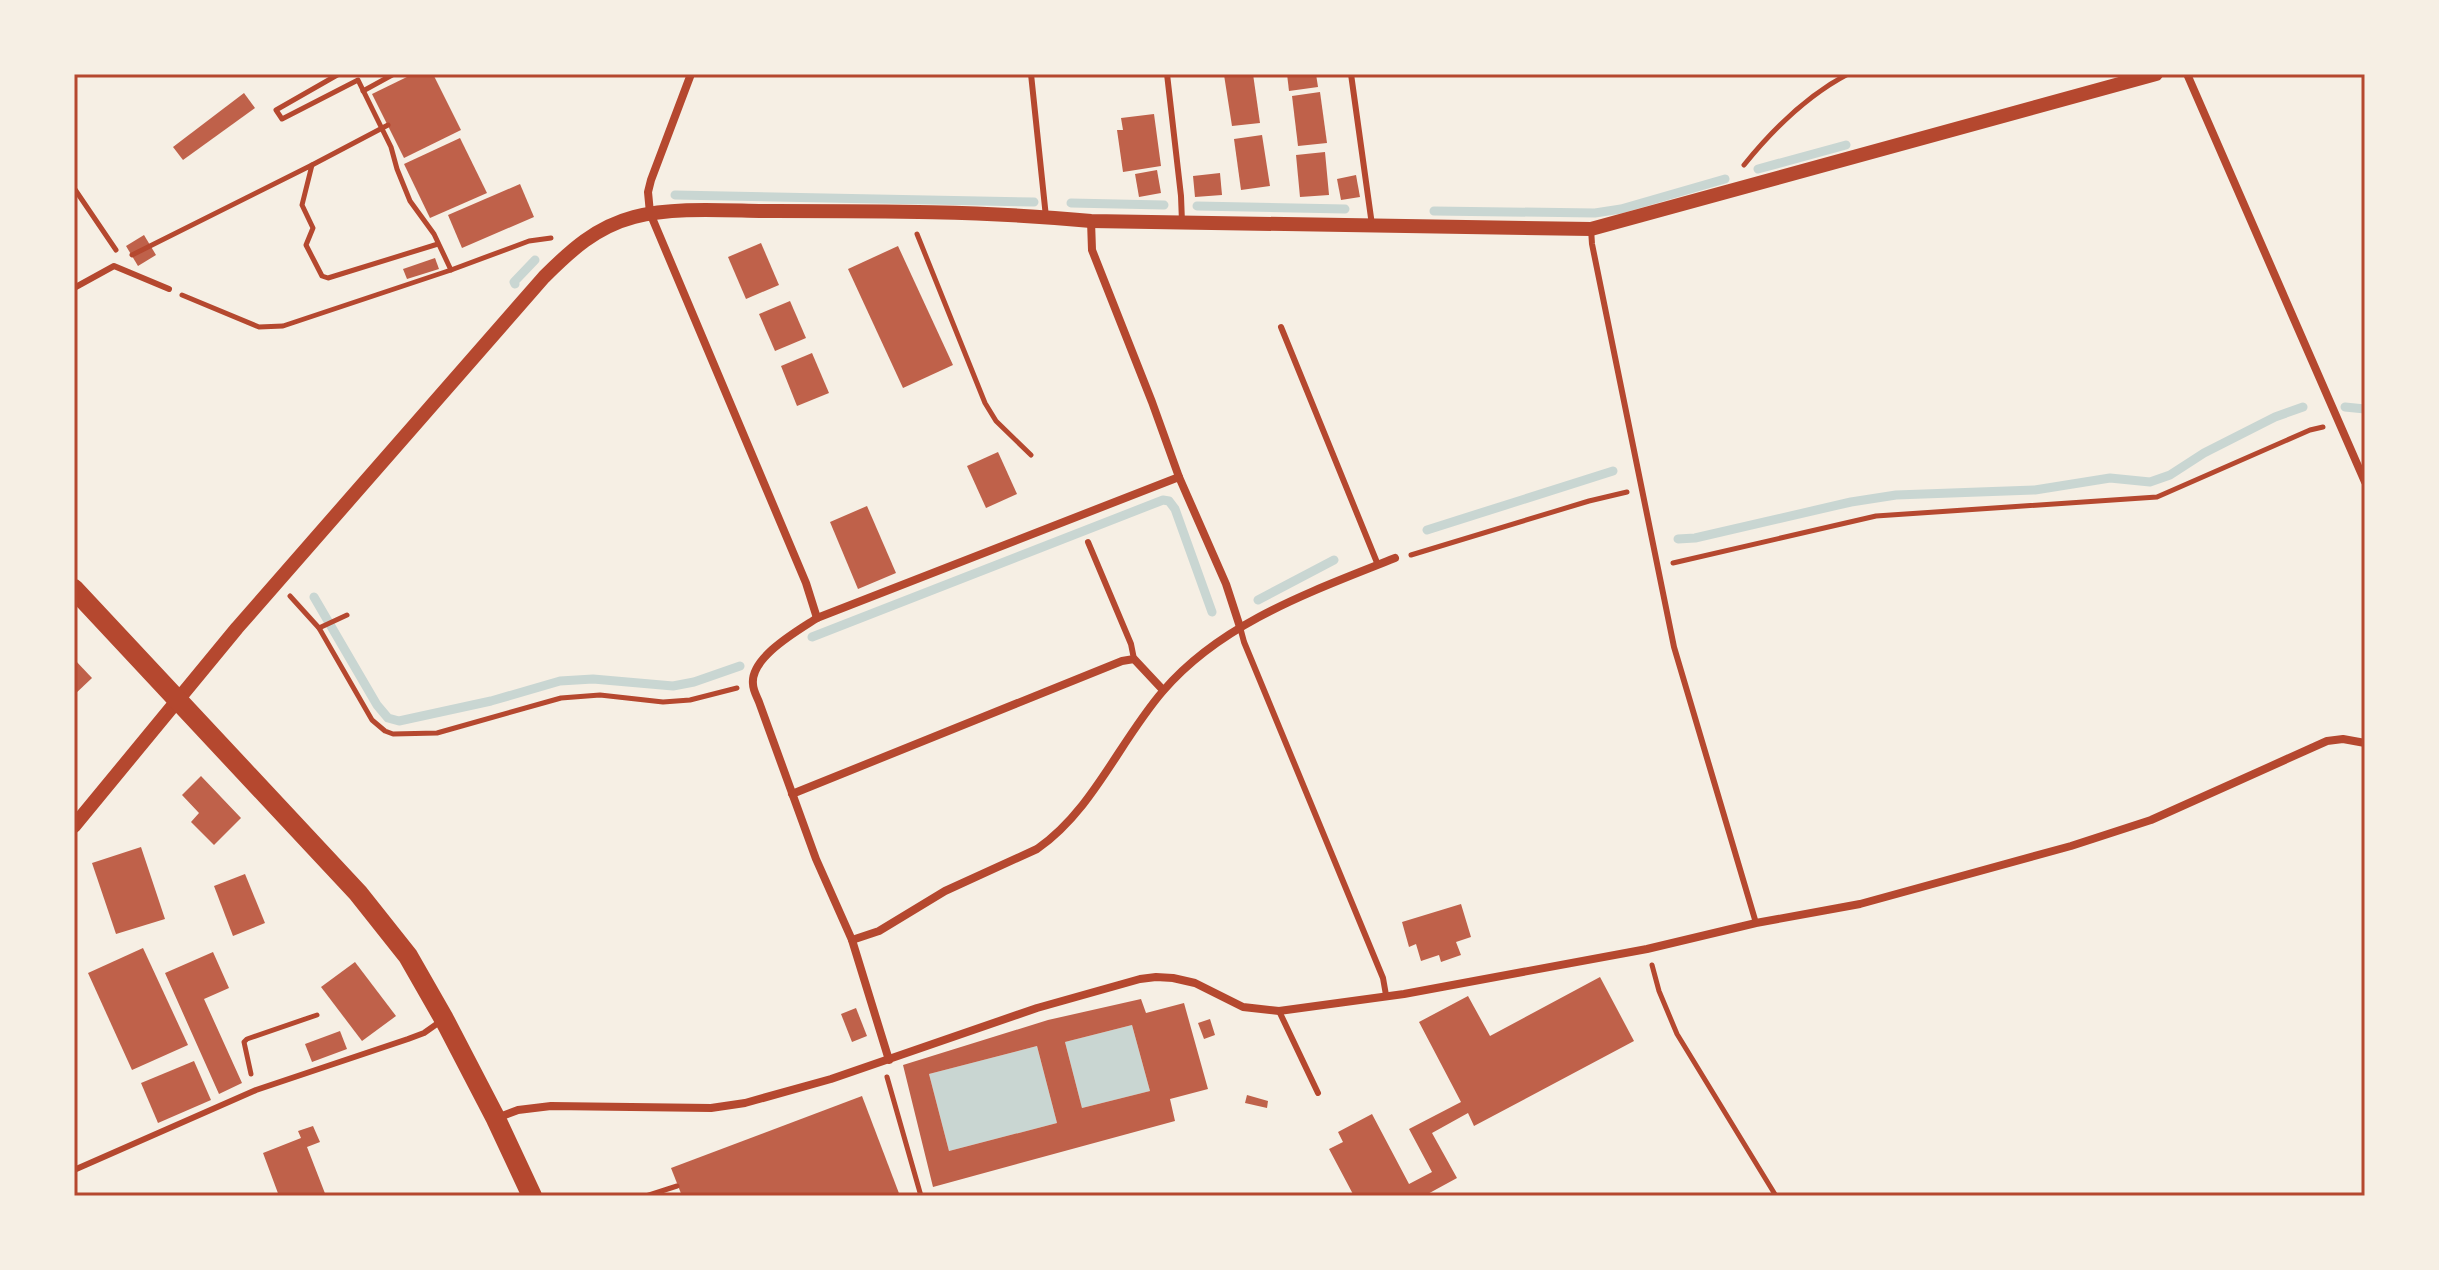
<svg xmlns="http://www.w3.org/2000/svg" width="2439" height="1270" font-family="Figtree,sans-serif">
<style>
.water{fill:#c9d6d2}
.lines{fill:none;stroke-linecap:round;stroke-linejoin:round}
.stream{stroke:#c9d6d2;stroke-width:9}
.building{fill:#bf614a;fill-rule:evenodd}
.path{stroke:#b5482f;stroke-width:5}
.service{stroke:#b5482f;stroke-width:6}
.minor{stroke:#b5482f;stroke-width:8}
.tertiary{stroke:#b5482f;stroke-width:14}
.primary{stroke:#b5482f;stroke-width:20}
.neatline{fill:none;stroke:#b5482f;stroke-width:3}
</style>
<rect width="100%" height="100%" fill="#f6efe4"/>
<g class="water">
<path d="M 1132,1025 L 1150,1091 L 1082,1108 L 1065,1042 Z"/>
<path d="M 1037,1046 L 1057,1123 L 949,1151 L 929,1074 Z"/>
</g>
<g class="lines">
<g class="stream">
<path d="M 1758,169 L 1846,145"/>
<path d="M 675,195 L 1034,202"/>
<path d="M 1071,203 L 1164,205"/>
<path d="M 1197,206 L 1345,209"/>
<path d="M 1434,211 L 1595,213 L 1621,209 L 1725,179"/>
<path d="M 515,284 L 514,282 L 535,260"/>
<path d="M 2345,407 L 2365,409"/>
<path d="M 1427,530 L 1613,471"/>
<path d="M 1678,539 L 1695,538 L 1851,502 L 1896,495 L 2035,490 L 2110,478 L 2150,482 L 2170,475 L 2204,453 L 2275,417 L 2303,407"/>
<path d="M 314,597 L 377,705 L 388,718 L 399,721 L 491,701 L 560,681 L 593,679 L 673,686 L 694,682 L 740,666"/>
<path d="M 1258,600 L 1334,560"/>
<path d="M 812,637 L 1163,500 L 1169,501 L 1175,509 L 1212,612"/>
</g>
</g>
<g class="building">
<path d="M 413,74 L 433,74 L 461,130 L 404,158 L 372,94 Z"/>
<path d="M 1253,74 L 1260,123 L 1232,126 L 1224,75 Z"/>
<path d="M 1287,74 L 1316,74 L 1318,87 L 1289,91 Z"/>
<path d="M 1320,92 L 1327,143 L 1298,146 L 1292,96 Z"/>
<path d="M 244,93 L 255,108 L 183,160 L 173,147 Z"/>
<path d="M 1154,114 L 1161,166 L 1123,172 L 1117,130 L 1123,130 L 1121,118 Z"/>
<path d="M 1262,135 L 1270,186 L 1241,190 L 1234,139 Z"/>
<path d="M 460,138 L 487,193 L 430,218 L 404,164 Z"/>
<path d="M 1325,152 L 1329,195 L 1300,197 L 1296,155 Z"/>
<path d="M 1157,170 L 1161,193 L 1139,197 L 1135,174 Z"/>
<path d="M 1220,173 L 1222,195 L 1195,197 L 1193,176 Z"/>
<path d="M 1356,175 L 1360,197 L 1341,200 L 1337,179 Z"/>
<path d="M 520,184 L 534,217 L 462,248 L 448,215 Z"/>
<path d="M 144,235 L 156,255 L 138,266 L 126,246 Z"/>
<path d="M 761,243 L 779,285 L 746,299 L 728,257 Z"/>
<path d="M 898,246 L 953,365 L 903,388 L 848,269 Z"/>
<path d="M 435,258 L 439,269 L 407,279 L 403,269 Z"/>
<path d="M 790,301 L 806,338 L 775,351 L 759,314 Z"/>
<path d="M 812,353 L 829,393 L 797,406 L 781,366 Z"/>
<path d="M 998,452 L 1017,494 L 986,508 L 967,466 Z"/>
<path d="M 867,506 L 896,573 L 858,589 L 830,522 Z"/>
<path d="M 74,659 L 92,678 L 74,695 Z"/>
<path d="M 201,776 L 241,818 L 214,845 L 191,822 L 199,813 L 182,795 Z"/>
<path d="M 141,847 L 165,919 L 116,934 L 92,863 Z"/>
<path d="M 245,874 L 265,923 L 233,936 L 214,886 Z"/>
<path d="M 1461,904 L 1471,937 L 1456,942 L 1461,955 L 1441,962 L 1439,955 L 1421,961 L 1416,944 L 1409,947 L 1402,922 Z"/>
<path d="M 143,948 L 188,1045 L 132,1070 L 88,973 Z"/>
<path d="M 213,952 L 229,988 L 204,999 L 242,1083 L 219,1094 L 165,973 Z"/>
<path d="M 355,962 L 396,1016 L 362,1041 L 321,987 Z"/>
<path d="M 1600,977 L 1634,1041 L 1474,1126 L 1468,1113 L 1432,1133 L 1457,1178 L 1424,1196 L 1354,1196 L 1329,1149 L 1343,1142 L 1338,1132 L 1372,1114 L 1409,1184 L 1432,1172 L 1409,1129 L 1461,1102 L 1419,1022 L 1468,996 L 1490,1036 Z"/>
<path d="M 1141,999 L 1146,1013 L 1184,1003 L 1208,1089 L 1170,1099 L 1175,1121 L 933,1187 L 903,1065 L 1048,1020 ZM 1132,1025 L 1150,1091 L 1082,1108 L 1065,1042 ZM 1037,1046 L 1057,1123 L 949,1151 L 929,1074 Z"/>
<path d="M 856,1008 L 867,1036 L 852,1042 L 841,1014 Z"/>
<path d="M 1210,1019 L 1215,1035 L 1204,1039 L 1198,1023 Z"/>
<path d="M 340,1031 L 347,1049 L 312,1062 L 305,1044 Z"/>
<path d="M 194,1061 L 211,1100 L 158,1123 L 141,1083 Z"/>
<path d="M 1247,1095 L 1268,1101 L 1267,1108 L 1245,1103 Z"/>
<path d="M 862,1096 L 900,1196 L 682,1196 L 671,1168 Z"/>
<path d="M 313,1126 L 320,1142 L 307,1147 L 326,1196 L 279,1196 L 263,1153 L 301,1138 L 298,1131 Z"/>
</g>
<g class="lines">
<g class="path">
<path d="M 339,74 L 276,110 L 282,119 L 358,80 L 391,147 L 397,169 L 410,201 L 434,234 L 451,270"/>
<path d="M 363,91 L 394,74"/>
<path d="M 312,165 L 388,125"/>
<path d="M 1744,165 C 1773,129 1808,95 1848,74"/>
<path d="M 74,188 L 116,250"/>
<path d="M 917,234 L 985,403 L 996,421 L 1031,455"/>
<path d="M 132,255 L 312,165 L 302,205 L 313,228 L 306,245 L 322,276 L 328,278 L 438,244"/>
<path d="M 182,295 L 259,327 L 283,326 L 451,270 L 529,241 L 551,238"/>
<path d="M 1411,555 L 1589,501 L 1627,492"/>
<path d="M 1673,563 L 1876,516 L 2157,497 L 2310,430 L 2323,427"/>
<path d="M 290,596 L 319,628 L 372,720 L 385,731 L 393,734 L 437,733 L 561,698 L 600,695 L 663,702 L 690,700 L 737,688"/>
<path d="M 319,628 L 347,615"/>
<path d="M 1652,965 L 1659,991 L 1677,1034 L 1776,1196"/>
<path d="M 251,1074 L 244,1042 L 247,1039 L 317,1015"/>
<path d="M 887,1077 L 921,1196"/>
<path d="M 646,1196 L 677,1186"/>
</g>
<g class="service">
<path d="M 1031,74 L 1046,217"/>
<path d="M 1167,74 L 1181,196 L 1182,222"/>
<path d="M 1351,74 L 1372,225"/>
<path d="M 1591,229 L 1592,244 L 1674,647 L 1756,923"/>
<path d="M 74,288 L 114,266 L 169,289"/>
<path d="M 1281,327 L 1378,565"/>
<path d="M 1088,542 L 1131,644 L 1134,659"/>
<path d="M 1240,627 L 1244,642 L 1383,978 L 1386,995"/>
<path d="M 1279,1011 L 1318,1093"/>
<path d="M 74,1170 L 256,1090 L 408,1039 L 424,1033 L 441,1021"/>
</g>
<g class="minor">
<path d="M 691,74 L 651,180 L 648,192 L 650,213 L 806,583 L 817,618"/>
<path d="M 2187,74 L 2365,482"/>
<path d="M 1091,221 L 1092,250 L 1152,402 L 1179,477 L 1226,584 L 1240,627"/>
<path d="M 792,794 L 1122,661 L 1134,659 L 1163,690"/>
<path d="M 852,940 L 879,931 L 945,891 L 1037,849 C 1093,810 1119,742 1163,691 C 1222,622 1313,591 1395,558"/>
<path d="M 889,1060 L 852,940 L 816,859 L 759,702 C 757,697 753,690 753,684 C 750,657 799,630 817,618 L 1179,477"/>
<path d="M 497,1118 L 518,1110 L 551,1106 L 711,1108 L 745,1103 L 831,1079 L 1037,1008 L 1140,979 L 1156,977 L 1173,978 L 1195,983 L 1243,1007 L 1279,1011 L 1404,994 L 1647,949 L 1756,923 L 1860,904 L 2071,846 L 2151,820 L 2327,741 L 2343,739 L 2365,743"/>
</g>
<path class="tertiary" d="M 74,826 L 237,628 L 544,277 C 571,250 596,227 634,217 C 676,206 730,211 774,211 C 879,211 986,211 1091,221 L 1591,229 L 2156,74"/>
<path class="primary" d="M 74,589 L 358,893 L 408,956 L 444,1019 L 496,1119 L 532,1196"/>
</g>
<rect width="2439" height="1270" fill="none" stroke="#f6efe4" stroke-width="152"/>
<rect x="76" y="76" width="2287" height="1118" class="neatline"/>
</svg>
